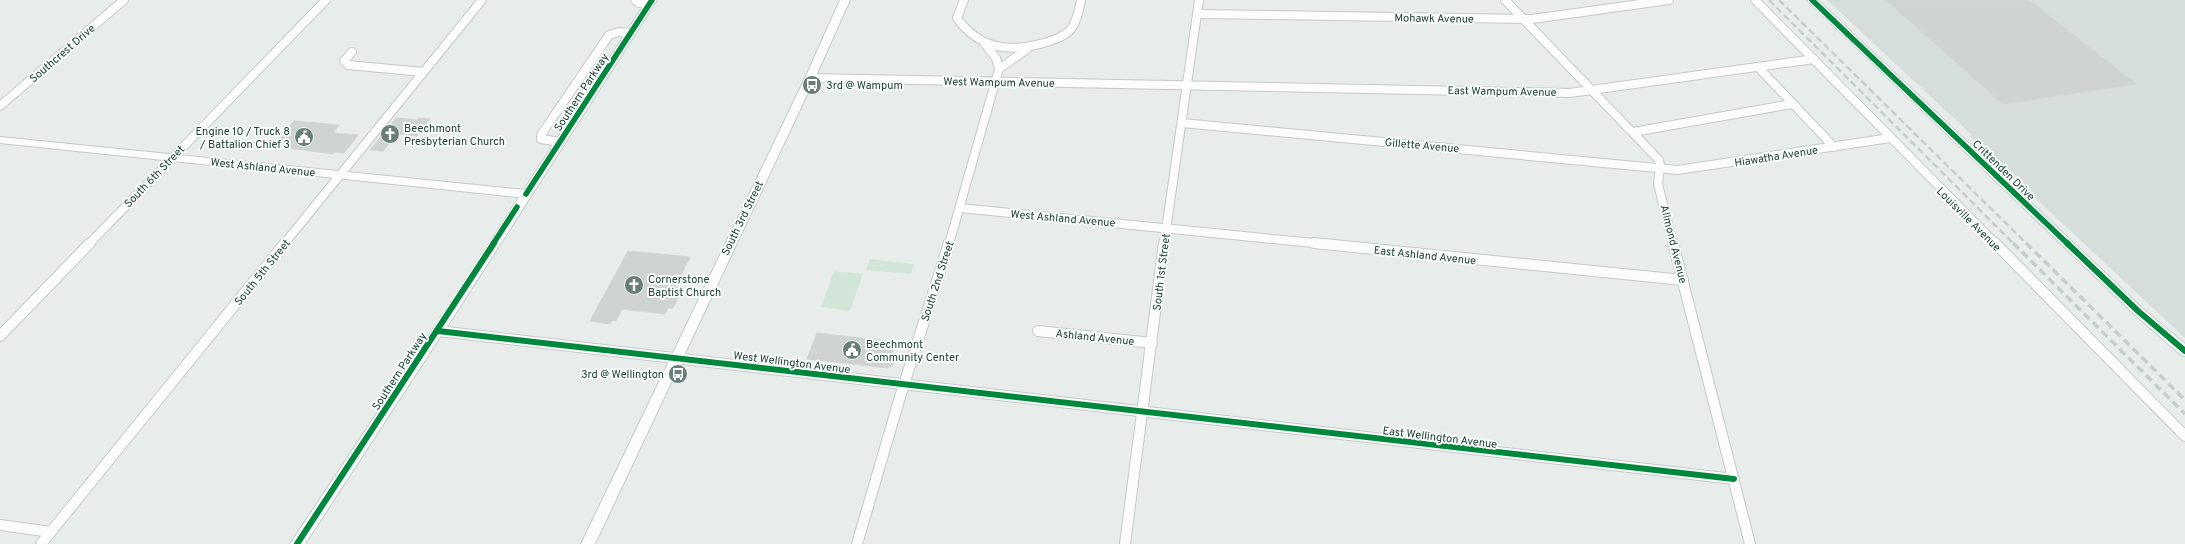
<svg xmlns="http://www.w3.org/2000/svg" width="2185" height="544" font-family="Overpass,sans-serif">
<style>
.built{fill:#d6dedb}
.green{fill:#d1e6d8}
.building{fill:#cfd4d2;stroke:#d1d6d4}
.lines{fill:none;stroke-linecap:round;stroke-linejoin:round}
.minor-far1-casing{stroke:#c5cac8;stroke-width:10}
.minor-casing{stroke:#c5cac8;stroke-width:12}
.tertiary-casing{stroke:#c5cac8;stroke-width:2}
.secondary-casing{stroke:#c3cbc8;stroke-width:2}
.minor-far1{stroke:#fcfcfc;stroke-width:8}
.minor{stroke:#fcfcfc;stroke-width:10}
.tertiary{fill:#fcfcfc;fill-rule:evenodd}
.secondary{fill:#fcfcfc;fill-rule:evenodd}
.rail-far1{stroke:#c9cdcc;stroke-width:2.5;stroke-dasharray:7 3.5;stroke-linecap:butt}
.rail{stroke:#c9cdcc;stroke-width:3.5;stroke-dasharray:8 4.5;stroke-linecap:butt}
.cycleway-far1-casing{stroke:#f7fbf9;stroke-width:8}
.cycleway-casing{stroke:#f7fbf9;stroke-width:9}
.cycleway-far1{stroke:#00873e;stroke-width:5.5}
.cycleway{stroke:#00873e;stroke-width:6}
.labels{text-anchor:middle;stroke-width:4;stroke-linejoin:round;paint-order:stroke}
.street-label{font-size:11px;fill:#24423a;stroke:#f7fbf9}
.poi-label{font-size:11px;fill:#24423a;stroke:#f7fbf9;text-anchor:start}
</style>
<rect width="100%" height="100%" fill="#e8edeb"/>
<path class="built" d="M 1827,0 L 2185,0 L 2185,338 L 1969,136 L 1972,135 Z"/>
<g class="green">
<path d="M 870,259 L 914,264 L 911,274 L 866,270 Z"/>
<path d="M 834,271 L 863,274 L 850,311 L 821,307 Z"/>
</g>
<g class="building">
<path d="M 1886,0 L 2029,0 L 2136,84 L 2003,104 Z"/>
<path d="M 396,118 L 417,120 L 419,118 L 430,119 L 417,136 L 397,134 L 383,151 L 370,150 Z"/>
<path d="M 294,121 L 339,125 L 333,133 L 358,135 L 344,153 L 334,152 L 333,154 L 273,146 Z"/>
<path d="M 628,251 L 690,257 L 675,287 L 679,288 L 676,294 L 680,294 L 673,308 L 668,308 L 665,314 L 622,309 L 616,321 L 612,320 L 610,324 L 590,321 Z"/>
<path d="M 817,333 L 896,342 L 891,357 L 895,358 L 892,367 L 889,366 L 888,368 L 807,359 Z"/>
</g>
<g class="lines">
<defs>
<g id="minor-far1">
<path d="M 635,0 L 639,3 L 649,4"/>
<path d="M 964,0 L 957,18 C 980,50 1011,53 1047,42 C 1056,39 1065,36 1071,29 C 1077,21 1079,10 1081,0"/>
<path d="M 1505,0 L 1659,160 L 1660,166 L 1658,184 L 1673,244"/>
<path d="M 1755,0 L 1996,244"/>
<path d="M 1197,14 L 1532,19 L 1669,0"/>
<path d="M 352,52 L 344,61 L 348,65 L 423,72"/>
<path d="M 1758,67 L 1834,147"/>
<path d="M 999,69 L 1027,49"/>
<path d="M 810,78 L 1570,93 L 1814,59"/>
<path d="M 0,106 L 124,0"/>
<path d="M 1182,123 L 1678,170 L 1890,138"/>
<path d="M 1633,132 L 1792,104"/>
<path d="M 561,142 L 541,139 L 541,135 L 609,35 L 619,32 L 631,33"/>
<path d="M 960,208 L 1324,244"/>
<path d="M 89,244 L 326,0"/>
<path d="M 284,244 L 482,0"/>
<path d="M 949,244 L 999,69 L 996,58 L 985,44"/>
<path d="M 1164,244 L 1199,0"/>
</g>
<g id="minor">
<path d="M 1314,243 L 1683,280"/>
<path d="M 1673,243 L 1750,544"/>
<path d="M 1995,243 L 2185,436"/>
<path d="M 438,331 L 1734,479"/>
<path d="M 1038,331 L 1152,343"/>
<path d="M 0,336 L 90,243"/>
<path d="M 0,525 L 51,532"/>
<path d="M 41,544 L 285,243"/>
<path d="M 857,544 L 900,397 L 949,243"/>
<path d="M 1125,544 L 1164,243"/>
</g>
<path id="tertiary" d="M 0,137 L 526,190 L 531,194 L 526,198 L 0,143 Z"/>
<g id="secondary">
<path d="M 647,0 L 657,0 L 465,299 L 305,544 L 290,544 L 457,293 Z"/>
<path d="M 840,0 L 850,0 L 815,78 L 595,544 L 581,544 L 805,78 Z"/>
<path d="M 1807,0 L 1818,0 L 2142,308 L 2185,344 L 2185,356 L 2181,355 L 2134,314 Z"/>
</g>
</defs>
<use href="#minor-far1" class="minor-far1-casing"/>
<use href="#minor" class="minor-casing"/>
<use href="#tertiary" class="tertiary-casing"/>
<use href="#secondary" class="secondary-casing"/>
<use href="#minor-far1" class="minor-far1"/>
<use href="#minor" class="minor"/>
<use href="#tertiary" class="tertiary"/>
<use href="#secondary" class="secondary"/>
<g class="rail-far1">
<path d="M 1769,0 L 2014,244"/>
<path d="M 1779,0 L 2027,244"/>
</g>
<g class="rail">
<path d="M 2013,243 L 2185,414"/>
<path d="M 2026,243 L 2185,400"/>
</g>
<defs>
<g id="cycleway-far1">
<path d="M 1812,0 L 2068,244"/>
<path d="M 526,194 L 652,0"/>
<path d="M 493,244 L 517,207"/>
</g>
<g id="cycleway">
<path d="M 2067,243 L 2138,311 L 2185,351"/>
<path d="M 438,331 L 1734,479"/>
<path d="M 297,544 L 494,243"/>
</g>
</defs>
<use href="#cycleway-far1" class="cycleway-far1-casing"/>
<use href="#cycleway" class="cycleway-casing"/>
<use href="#cycleway-far1" class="cycleway-far1"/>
<use href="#cycleway" class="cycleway"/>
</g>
<defs>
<symbol id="bus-disc" viewBox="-11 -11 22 22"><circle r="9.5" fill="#697e78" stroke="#f7fbf9"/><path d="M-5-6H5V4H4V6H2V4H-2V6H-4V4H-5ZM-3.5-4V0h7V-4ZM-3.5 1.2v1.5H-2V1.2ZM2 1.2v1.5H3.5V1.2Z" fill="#fff"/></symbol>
<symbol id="church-disc" viewBox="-11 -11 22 22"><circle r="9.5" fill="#697e78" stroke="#f7fbf9"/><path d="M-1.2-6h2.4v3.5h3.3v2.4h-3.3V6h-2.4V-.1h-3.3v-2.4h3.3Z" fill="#fff"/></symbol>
<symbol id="civic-disc" viewBox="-11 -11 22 22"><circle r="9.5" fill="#697e78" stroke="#f7fbf9"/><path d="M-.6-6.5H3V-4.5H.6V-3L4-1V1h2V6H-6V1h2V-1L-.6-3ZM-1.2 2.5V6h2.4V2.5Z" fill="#fff"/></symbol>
</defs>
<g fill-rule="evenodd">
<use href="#bus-disc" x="801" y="74" width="22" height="22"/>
<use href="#church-disc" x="379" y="123" width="22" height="22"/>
<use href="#civic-disc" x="293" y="126" width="22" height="22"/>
<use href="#church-disc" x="623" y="274" width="22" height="22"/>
<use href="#civic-disc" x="841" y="339" width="22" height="22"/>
<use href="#bus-disc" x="667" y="363" width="22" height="22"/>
</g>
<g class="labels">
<g class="street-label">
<text transform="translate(1434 18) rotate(1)" y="4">Mohawk Avenue</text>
<text transform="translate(62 53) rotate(-41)" y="4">Southcrest Drive</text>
<text transform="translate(999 82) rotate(1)" y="4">West Wampum Avenue</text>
<text transform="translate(1502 91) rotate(1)" y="4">East Wampum Avenue</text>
<text transform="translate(581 92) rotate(-57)" y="4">Southern Parkway</text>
<text transform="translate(1422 145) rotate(5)" y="4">Gillette Avenue</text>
<text transform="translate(1776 156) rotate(-9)" y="4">Hiawatha Avenue</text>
<text transform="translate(263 167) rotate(6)" y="4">West Ashland Avenue</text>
<text transform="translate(2004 170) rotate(44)" y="4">Crittenden Drive</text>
<text transform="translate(154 176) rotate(-46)" y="4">South 6th Street</text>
<text transform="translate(742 218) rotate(-64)" y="4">South 3rd Street</text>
<text transform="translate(1063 218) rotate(5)" y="4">West Ashland Avenue</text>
<text transform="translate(1969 219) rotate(45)" y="4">Louisville Avenue</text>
<text transform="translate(1674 244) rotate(76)" y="4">Allmond Avenue</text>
<text transform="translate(1425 255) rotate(6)" y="4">East Ashland Avenue</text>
<text transform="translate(262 272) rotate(-51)" y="4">South 5th Street</text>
<text transform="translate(1161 272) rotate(-83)" y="4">South 1st Street</text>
<text transform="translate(937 281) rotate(-72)" y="4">South 2nd Street</text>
<text transform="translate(1095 337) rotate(6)" y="4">Ashland Avenue</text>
<text transform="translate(792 362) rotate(7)" y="4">West Wellington Avenue</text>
<text transform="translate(399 371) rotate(-57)" y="4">Southern Parkway</text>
<text transform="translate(1440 437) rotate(7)" y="4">East Wellington Avenue</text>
</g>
<g class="poi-label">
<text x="826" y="89">3rd @ Wampum</text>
<text x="404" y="132">Beechmont<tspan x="404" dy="13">Presbyterian Church</tspan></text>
<text x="290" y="135" text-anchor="end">Engine 10 / Truck 8<tspan x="290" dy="13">/ Battalion Chief 3</tspan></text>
<text x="648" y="283">Cornerstone<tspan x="648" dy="13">Baptist Church</tspan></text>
<text x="866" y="348">Beechmont<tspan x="866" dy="13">Community Center</tspan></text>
<text x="664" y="378" text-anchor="end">3rd @ Wellington</text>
</g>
</g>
</svg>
